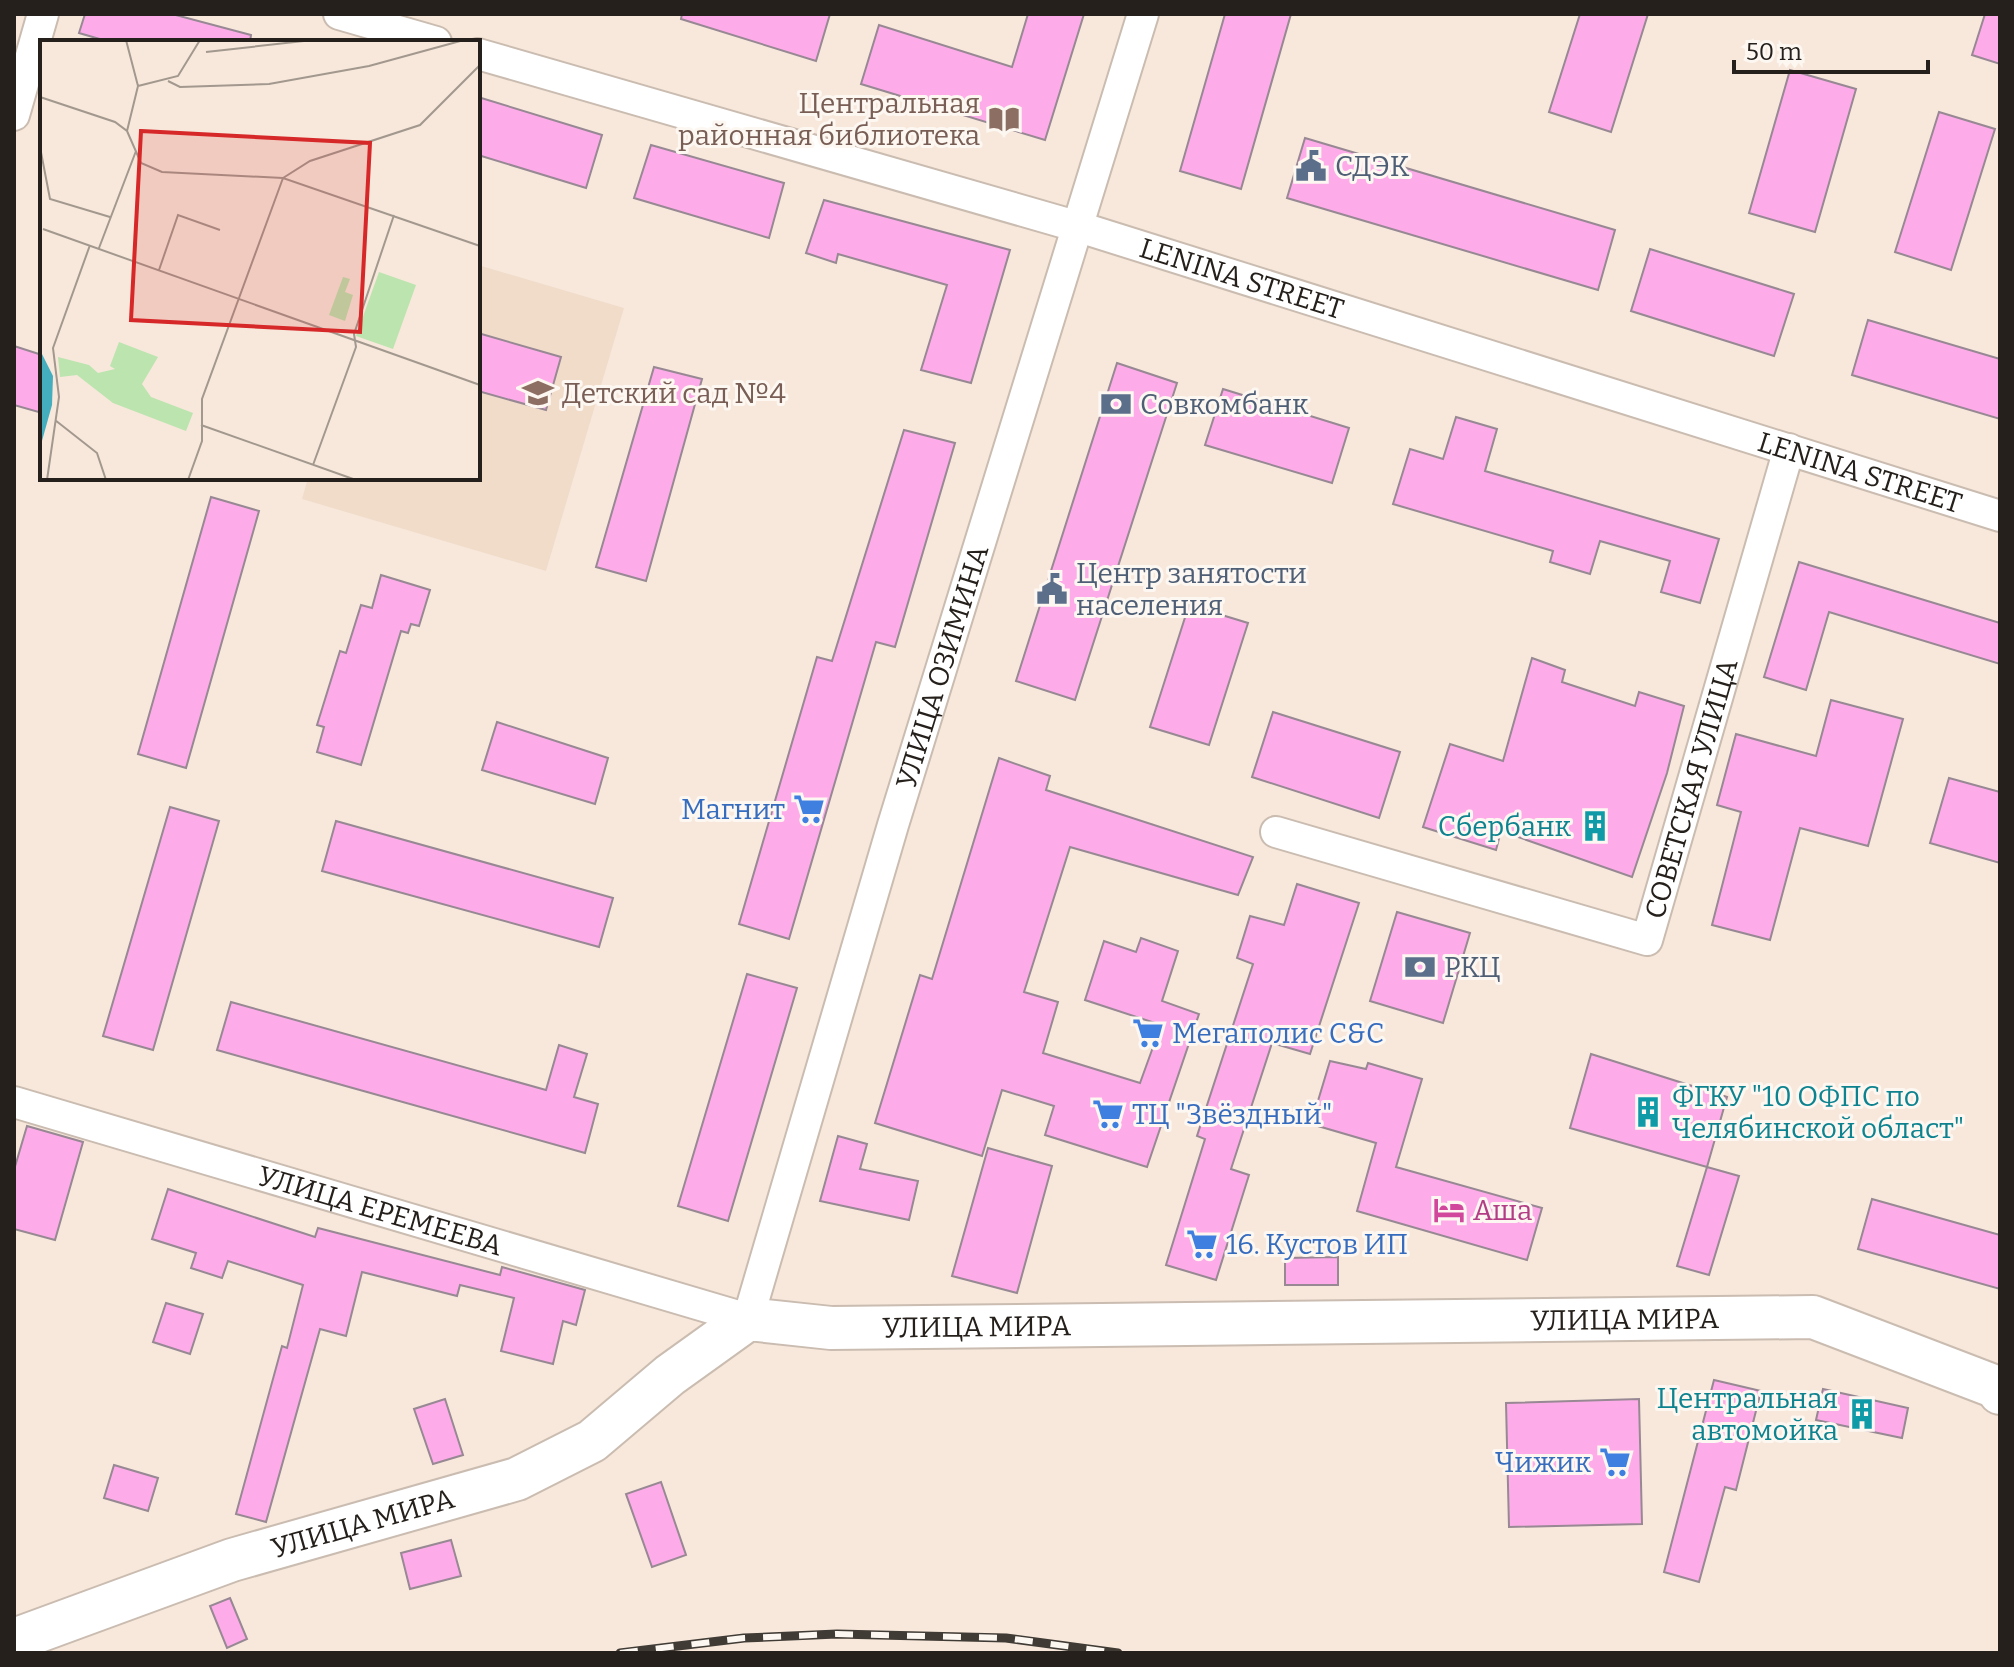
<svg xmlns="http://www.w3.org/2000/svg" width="2014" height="1667" font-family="Bitter,serif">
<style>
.built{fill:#f1dcca}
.building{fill:#feace9;stroke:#978893;stroke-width:2}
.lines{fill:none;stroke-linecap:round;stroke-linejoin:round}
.street-casing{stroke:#cabcb0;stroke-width:34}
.secondary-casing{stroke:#cabcb0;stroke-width:46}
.street{stroke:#fff;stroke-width:30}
.secondary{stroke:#fff;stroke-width:42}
.rail-casing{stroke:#413b35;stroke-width:9}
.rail{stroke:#fdf7f2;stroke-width:6;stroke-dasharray:18;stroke-linecap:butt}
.labels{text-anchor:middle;stroke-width:6;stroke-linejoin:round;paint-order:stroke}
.education-label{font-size:28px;fill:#785e54;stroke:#fdf7f2;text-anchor:end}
.service-label{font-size:28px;fill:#4e5e75;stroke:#fdf7f2;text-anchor:start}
.street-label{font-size:28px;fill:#25201b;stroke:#fdf7f2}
.shop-label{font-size:28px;fill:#366cbe;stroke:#fdf7f2;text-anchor:start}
.culture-label{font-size:28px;fill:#0d838f;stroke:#fdf7f2;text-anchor:end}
.hotel-label{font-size:28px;fill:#b23c85;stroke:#fdf7f2;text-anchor:start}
.inset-road{fill:none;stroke:#a3988e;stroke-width:2}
.view{fill:#d62828;fill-opacity:0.15;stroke:#d62828;stroke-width:4}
.inset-edge{fill:none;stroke:#25201b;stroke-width:4}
</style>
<rect width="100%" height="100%" fill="#f7e8db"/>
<path class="built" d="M 478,265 L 624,308 L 546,571 L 302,499 L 308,478 L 478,478 Z"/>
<g class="building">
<path d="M 85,14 L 172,14 L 251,35 L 250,42 L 110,42 L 79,33 Z"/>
<path d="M 682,14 L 830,14 L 816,61 L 681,19 Z"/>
<path d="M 1028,14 L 1084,14 L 1045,140 L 861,84 L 879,25 L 1012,67 Z"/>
<path d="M 1225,14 L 1291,14 L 1241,189 L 1180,171 Z"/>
<path d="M 1580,14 L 1648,14 L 1611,132 L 1549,112 Z"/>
<path d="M 1985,14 L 2000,14 L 2000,64 L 1972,55 Z"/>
<path d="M 1790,70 L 1856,89 L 1815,232 L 1749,213 Z"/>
<path d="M 478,97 L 602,135 L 586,188 L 478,155 Z"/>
<path d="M 1939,112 L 1995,129 L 1951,270 L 1895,252 Z"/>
<path d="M 1305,138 L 1615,230 L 1598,290 L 1287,198 Z"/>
<path d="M 651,145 L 784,183 L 769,238 L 634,198 Z"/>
<path d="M 824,200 L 1010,250 L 971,383 L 921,370 L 947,285 L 838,254 L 836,263 L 806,253 Z"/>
<path d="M 1650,249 L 1794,294 L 1774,356 L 1631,311 Z"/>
<path d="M 1868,320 L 2000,359 L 2000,419 L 1852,375 Z"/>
<path d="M 478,333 L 561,357 L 546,410 L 478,391 Z"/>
<path d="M 14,346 L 42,355 L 42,413 L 14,405 Z"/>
<path d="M 1117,363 L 1177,383 L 1075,700 L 1016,681 Z"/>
<path d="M 654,367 L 702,379 L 646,581 L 596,567 Z"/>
<path d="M 1223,389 L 1349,428 L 1332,483 L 1205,445 Z"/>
<path d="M 1456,417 L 1497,429 L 1485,471 L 1719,539 L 1700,603 L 1661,592 L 1670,561 L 1600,541 L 1590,574 L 1550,562 L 1553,551 L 1393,504 L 1410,449 L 1443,459 Z"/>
<path d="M 904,430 L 955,443 L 895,647 L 876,642 L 789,939 L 739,924 L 817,657 L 832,661 Z"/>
<path d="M 211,497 L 259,511 L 186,768 L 138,754 Z"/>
<path d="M 1799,562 L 2000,623 L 2000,664 L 1829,612 L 1806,690 L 1764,677 Z"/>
<path d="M 381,575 L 430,590 L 419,626 L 411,624 L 408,633 L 401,631 L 361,765 L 317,752 L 324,727 L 317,725 L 340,651 L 346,653 L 361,605 L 372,608 Z"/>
<path d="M 1189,605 L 1248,623 L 1209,745 L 1150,727 Z"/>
<path d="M 1532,658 L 1565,670 L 1562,682 L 1635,706 L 1639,692 L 1684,706 L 1667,773 L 1632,877 L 1501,831 L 1496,850 L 1423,827 L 1450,744 L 1503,761 Z"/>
<path d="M 1831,700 L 1903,719 L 1868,846 L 1800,828 L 1770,940 L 1712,925 L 1741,812 L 1717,805 L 1736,734 L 1816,756 Z"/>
<path d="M 1273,712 L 1400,752 L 1379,818 L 1252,777 Z"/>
<path d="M 497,722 L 608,758 L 595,804 L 482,770 Z"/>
<path d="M 999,758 L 1050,776 L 1046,790 L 1253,857 L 1238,895 L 1070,847 L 1024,992 L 1058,1002 L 1043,1053 L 1140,1083 L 1161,1025 L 1085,1000 L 1104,941 L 1136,952 L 1141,938 L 1178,951 L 1162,1001 L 1199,1014 L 1147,1167 L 1045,1135 L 1054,1106 L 1002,1090 L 982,1156 L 875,1123 L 920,975 L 932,979 Z"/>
<path d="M 1949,778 L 2000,792 L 2000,863 L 1930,843 Z"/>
<path d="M 170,807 L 219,821 L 153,1050 L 103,1036 Z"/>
<path d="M 336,821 L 613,898 L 599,947 L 322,871 Z"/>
<path d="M 1297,884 L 1359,903 L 1310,1054 L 1272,1043 L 1231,1169 L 1249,1175 L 1216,1280 L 1166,1265 L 1205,1139 L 1197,1136 L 1253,964 L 1237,958 L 1250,916 L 1284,925 Z"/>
<path d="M 1397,912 L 1470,933 L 1443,1023 L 1370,1001 Z"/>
<path d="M 747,974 L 797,988 L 728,1221 L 678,1206 Z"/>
<path d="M 231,1002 L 546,1090 L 559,1045 L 587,1054 L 574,1097 L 598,1104 L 585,1153 L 217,1050 Z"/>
<path d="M 1591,1054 L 1727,1097 L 1707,1167 L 1570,1128 Z"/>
<path d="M 1330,1061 L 1366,1069 L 1368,1063 L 1422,1079 L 1396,1167 L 1542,1208 L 1527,1260 L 1357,1211 L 1376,1143 L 1311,1124 Z"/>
<path d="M 27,1126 L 83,1142 L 55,1240 L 14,1229 L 14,1170 Z"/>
<path d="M 838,1136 L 867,1144 L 860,1169 L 918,1181 L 909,1220 L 820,1201 Z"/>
<path d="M 988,1148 L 1052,1166 L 1017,1293 L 952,1276 Z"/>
<path d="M 1707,1167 L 1739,1176 L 1709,1275 L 1677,1266 Z"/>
<path d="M 168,1189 L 315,1237 L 318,1228 L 500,1275 L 502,1267 L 585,1290 L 576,1325 L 563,1321 L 553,1364 L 501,1351 L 514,1298 L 460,1285 L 457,1296 L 362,1272 L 346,1336 L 320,1329 L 266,1522 L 236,1514 L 282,1346 L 287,1348 L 303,1285 L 228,1261 L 222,1278 L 191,1268 L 196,1253 L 152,1239 Z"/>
<path d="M 1872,1199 L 2000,1235 L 2000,1289 L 1858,1249 Z"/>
<path d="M 1338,1257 L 1338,1285 L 1285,1285 L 1285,1258 Z"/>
<path d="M 166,1303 L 203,1314 L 190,1354 L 153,1342 Z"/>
<path d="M 1714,1380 L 1761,1391 L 1736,1490 L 1725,1487 L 1699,1582 L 1664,1572 Z"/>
<path d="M 1823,1389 L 1908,1408 L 1902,1438 L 1816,1420 Z"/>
<path d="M 445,1399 L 463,1455 L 433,1464 L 414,1409 Z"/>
<path d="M 1639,1399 L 1642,1524 L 1509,1527 L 1506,1403 Z"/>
<path d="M 114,1465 L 158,1478 L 148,1511 L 104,1498 Z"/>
<path d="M 661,1482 L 686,1555 L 652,1567 L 626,1494 Z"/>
<path d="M 451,1540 L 461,1576 L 410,1589 L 401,1553 Z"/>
<path d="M 230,1598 L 247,1639 L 227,1648 L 210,1606 Z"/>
</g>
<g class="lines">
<defs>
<g id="street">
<path d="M 339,14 L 436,42"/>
<path id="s1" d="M 478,54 L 1079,227 L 2000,516"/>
<path d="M 14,115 L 43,14"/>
<path id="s2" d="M 1276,832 L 1647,940 L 1789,449"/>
<path id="s3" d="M 14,1102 L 748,1319 L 893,825 L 1143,14"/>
</g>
<g id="secondary">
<path id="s4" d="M 14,1640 L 232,1560 L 517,1479 L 592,1441 L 670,1375 L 748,1319 L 831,1328 L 1813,1317 L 1996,1387 L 2000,1393"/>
</g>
</defs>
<use href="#street" class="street-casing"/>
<use href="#secondary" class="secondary-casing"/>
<use href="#street" class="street"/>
<use href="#secondary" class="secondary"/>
<defs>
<path id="rail" d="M 620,1653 L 744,1638 L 837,1634 L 1006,1638 L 1118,1653"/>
</defs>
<use href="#rail" class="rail-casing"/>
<use href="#rail" class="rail"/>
</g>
<defs>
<symbol id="library-bare" viewBox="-9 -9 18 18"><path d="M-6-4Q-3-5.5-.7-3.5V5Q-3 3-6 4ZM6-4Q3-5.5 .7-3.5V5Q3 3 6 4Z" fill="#8d6e63" stroke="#fdf7f2" stroke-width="2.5" paint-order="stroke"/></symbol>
<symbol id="civic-bare" viewBox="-9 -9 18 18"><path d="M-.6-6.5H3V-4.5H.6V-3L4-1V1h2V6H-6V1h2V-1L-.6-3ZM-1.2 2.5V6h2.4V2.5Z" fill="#5c6f8a" stroke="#fdf7f2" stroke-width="2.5" paint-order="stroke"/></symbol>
<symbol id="school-bare" viewBox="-9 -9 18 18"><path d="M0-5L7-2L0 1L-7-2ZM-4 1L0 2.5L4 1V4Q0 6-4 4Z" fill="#8d6e63" stroke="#fdf7f2" stroke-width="2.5" paint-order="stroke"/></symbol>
<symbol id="bank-bare" viewBox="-9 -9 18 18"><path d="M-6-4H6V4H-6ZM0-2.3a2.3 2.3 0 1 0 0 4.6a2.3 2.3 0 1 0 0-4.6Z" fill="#5c6f8a" stroke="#fdf7f2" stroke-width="2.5" paint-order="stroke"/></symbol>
<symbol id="supermarket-bare" viewBox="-9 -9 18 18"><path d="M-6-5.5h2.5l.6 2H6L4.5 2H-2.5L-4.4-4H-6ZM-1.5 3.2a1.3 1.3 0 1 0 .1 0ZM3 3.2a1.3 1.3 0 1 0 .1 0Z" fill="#3f7fe0" stroke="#fdf7f2" stroke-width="2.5" paint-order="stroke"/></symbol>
<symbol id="building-bare" viewBox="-9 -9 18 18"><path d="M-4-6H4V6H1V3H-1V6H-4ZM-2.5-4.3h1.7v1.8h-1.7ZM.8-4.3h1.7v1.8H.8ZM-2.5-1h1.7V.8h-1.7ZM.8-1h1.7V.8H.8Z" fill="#0f9aa8" stroke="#fdf7f2" stroke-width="2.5" paint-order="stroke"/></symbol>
<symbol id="hotel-bare" viewBox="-9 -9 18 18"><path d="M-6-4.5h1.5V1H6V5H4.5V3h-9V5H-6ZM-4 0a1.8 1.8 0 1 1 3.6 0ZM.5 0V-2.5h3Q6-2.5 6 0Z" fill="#d1479c" stroke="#fdf7f2" stroke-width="2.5" paint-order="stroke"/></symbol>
</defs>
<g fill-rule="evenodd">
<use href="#library-bare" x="982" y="97" width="44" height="44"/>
<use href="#civic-bare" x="1289" y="144" width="44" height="44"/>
<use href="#school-bare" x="516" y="371" width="44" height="44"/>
<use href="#bank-bare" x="1094" y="382" width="44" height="44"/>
<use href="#civic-bare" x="1030" y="567" width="44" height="44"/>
<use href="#supermarket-bare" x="787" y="787" width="44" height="44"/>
<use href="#building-bare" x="1573" y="804" width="44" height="44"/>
<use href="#bank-bare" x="1398" y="945" width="44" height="44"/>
<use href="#supermarket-bare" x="1126" y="1011" width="44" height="44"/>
<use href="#building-bare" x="1626" y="1090" width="44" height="44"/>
<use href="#supermarket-bare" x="1086" y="1092" width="44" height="44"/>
<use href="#hotel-bare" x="1427" y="1188" width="44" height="44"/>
<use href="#supermarket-bare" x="1180" y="1222" width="44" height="44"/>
<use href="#building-bare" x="1840" y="1392" width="44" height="44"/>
<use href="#supermarket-bare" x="1593" y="1440" width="44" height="44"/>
</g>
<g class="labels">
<g class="education-label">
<text x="980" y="113">Центральная<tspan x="980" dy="32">районная библиотека</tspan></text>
<text x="562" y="403" text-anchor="start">Детский сад №4</text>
</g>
<g class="service-label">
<text x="1335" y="176">СДЭК</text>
<text x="1140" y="414">Совкомбанк</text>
<text x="1076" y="583">Центр занятости<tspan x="1076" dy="32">населения</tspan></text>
<text x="1444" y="977">РКЦ</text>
</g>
<g class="street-label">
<text dy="10" stroke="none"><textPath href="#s1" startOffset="796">LENINA STREET</textPath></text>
<text dy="10" stroke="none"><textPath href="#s1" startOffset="1444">LENINA STREET</textPath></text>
<text dy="10" stroke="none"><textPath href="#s3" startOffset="1446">УЛИЦА ОЗИМИНА</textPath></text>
<text dy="10" stroke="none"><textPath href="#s2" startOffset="544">СОВЕТСКАЯ УЛИЦА</textPath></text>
<text dy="10" stroke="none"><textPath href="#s3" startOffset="382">УЛИЦА ЕРЕМЕЕВА</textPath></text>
<text dy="10" stroke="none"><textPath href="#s4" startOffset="1688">УЛИЦА МИРА</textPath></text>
<text dy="10" stroke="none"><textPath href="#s4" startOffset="1040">УЛИЦА МИРА</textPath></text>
<text dy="10" stroke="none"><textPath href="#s4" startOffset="368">УЛИЦА МИРА</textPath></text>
</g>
<g class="shop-label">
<text x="785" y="819" text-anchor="end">Магнит</text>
<text x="1172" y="1043">Мегаполис C&amp;C</text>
<text x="1132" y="1124">ТЦ "Звёздный"</text>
<text x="1226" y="1254">16. Кустов ИП</text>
<text x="1591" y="1472" text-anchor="end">Чижик</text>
</g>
<g class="culture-label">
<text x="1571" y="836">Сбербанк</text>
<text x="1672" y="1106" text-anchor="start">ФГКУ "10 ОФПС по<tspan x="1672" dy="32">Челябинской област"</tspan></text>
<text x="1838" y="1408">Центральная<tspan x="1838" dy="32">автомойка</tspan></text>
</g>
<g class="hotel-label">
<text x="1473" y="1220">Аша</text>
</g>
</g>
<g transform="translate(40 40)">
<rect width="440" height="440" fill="#f7e8db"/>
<path d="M 339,232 L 376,245 L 353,309 L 316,296 ZM 303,237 L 310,239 L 305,252 L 313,255 L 305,281 L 289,275 ZM 79,302 L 118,317 L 102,344 L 111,357 L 153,373 L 146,391 L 73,363 L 37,335 L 20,337 L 18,317 L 49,325 L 58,333 L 75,329 L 70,326 Z" fill="#bce4af"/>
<path d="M 0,310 L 13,336 L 12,365 L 0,408 Z" fill="#44aebf"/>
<path class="inset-road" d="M 86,0 L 98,46 L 87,91M 166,12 L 273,0M 128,41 L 140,47 L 229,44 L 329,26 L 424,0M 98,46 L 138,36 L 160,0M 0,57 L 75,82 L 87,91 L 101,123 L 122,132 L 243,138 L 440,206M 0,107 L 10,159 L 70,177M 243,138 L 270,121 L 380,85 L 440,25M 3,189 L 440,345M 59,208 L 96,111M 119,230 L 138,175 L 180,190M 15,380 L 57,413 L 66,440M 161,385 L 316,440M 273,425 L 316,307 L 314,294 L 354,175M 7,440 L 19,357 L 13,308 L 50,205M 148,440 L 162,401 L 162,359 L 243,138"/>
<path class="view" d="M 101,91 L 330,103 L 320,292 L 91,280 Z"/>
<rect width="440" height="440" class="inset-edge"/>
</g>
<rect width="2014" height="1667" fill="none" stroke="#25201b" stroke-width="32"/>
<path d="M1734 60v12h194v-12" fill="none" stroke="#25201b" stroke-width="4"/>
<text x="1746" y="60" font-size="24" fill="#25201b" stroke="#fdf7f2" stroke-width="6" paint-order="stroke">50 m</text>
</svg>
